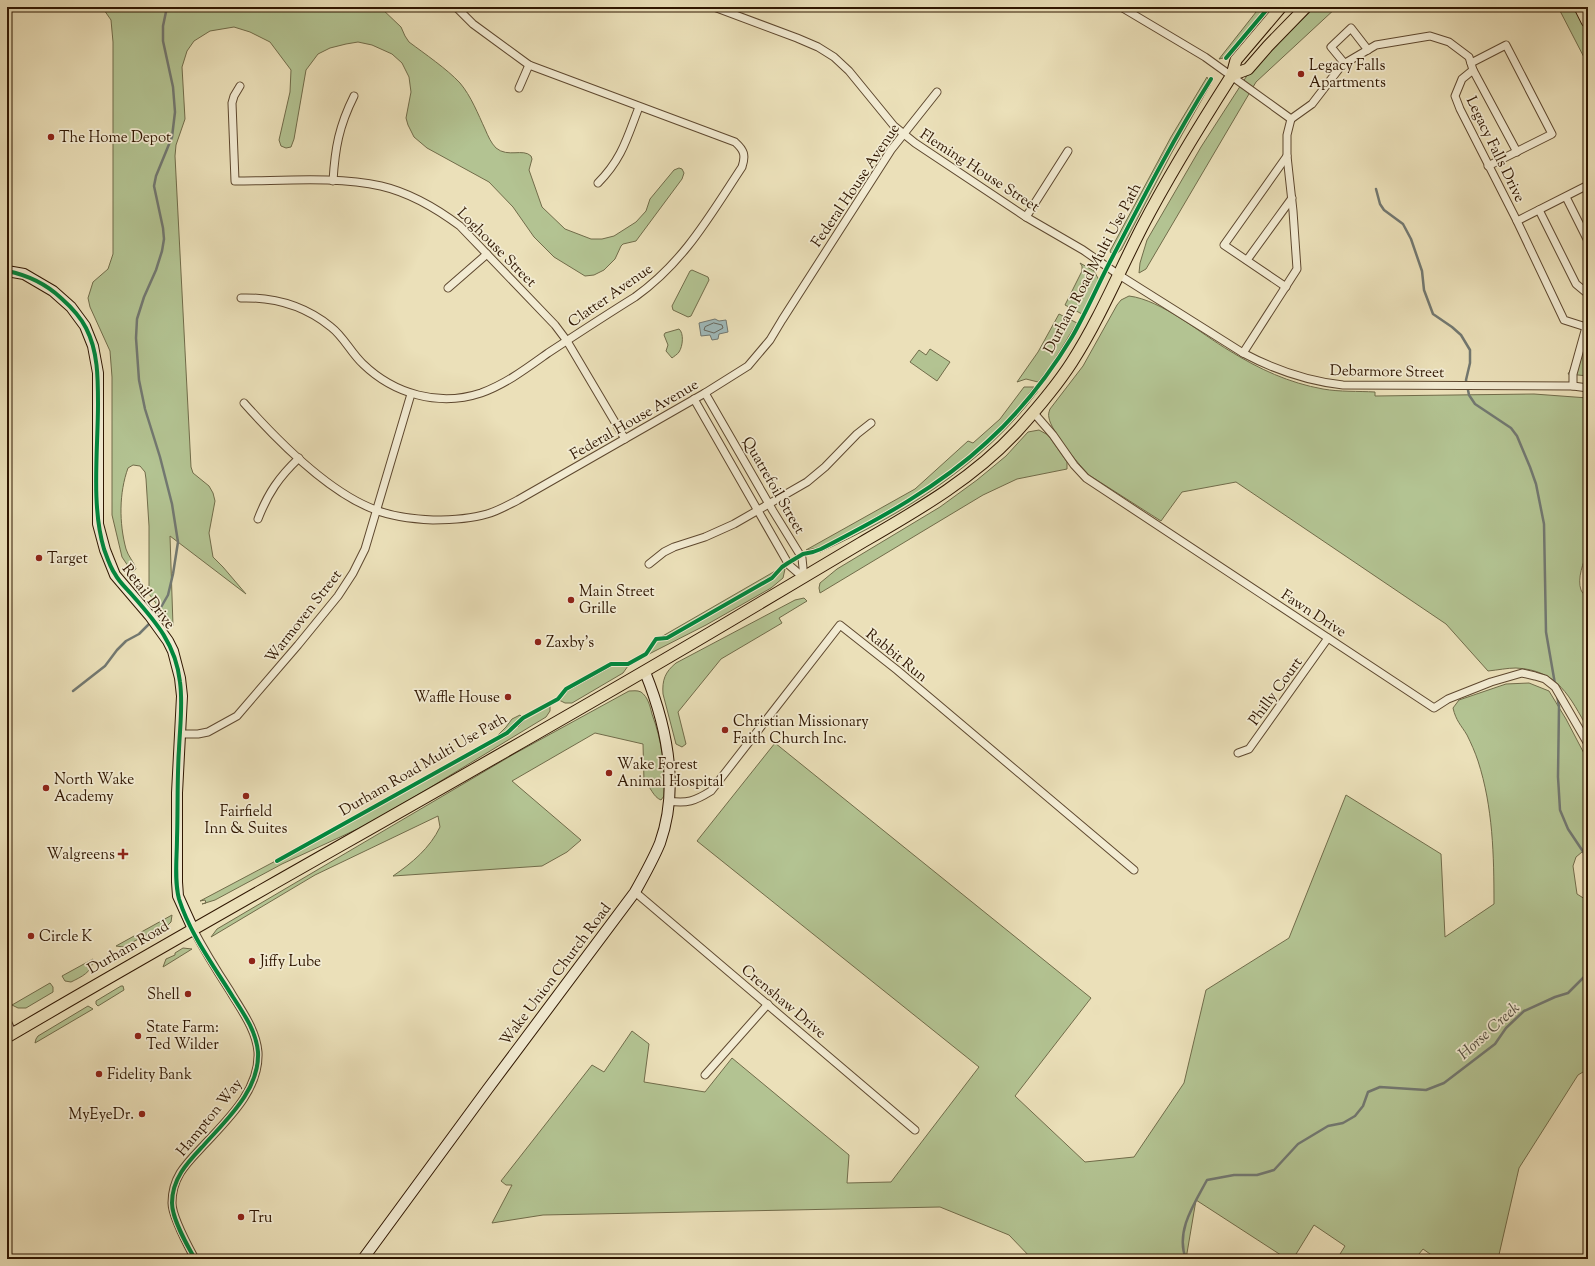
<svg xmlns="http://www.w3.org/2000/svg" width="1595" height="1266" font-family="'Sorts Mill Goudy',serif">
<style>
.green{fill:#b3c392;stroke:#716c4a}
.water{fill:#9fbabb;stroke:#727871}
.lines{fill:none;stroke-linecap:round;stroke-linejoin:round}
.shore{stroke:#67685e;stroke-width:1}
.stream{stroke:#727871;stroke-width:2.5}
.street-casing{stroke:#5e482f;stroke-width:9}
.secondary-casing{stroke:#2f1601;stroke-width:12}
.primary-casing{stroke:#2f1601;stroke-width:13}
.highway-casing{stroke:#2f1601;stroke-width:15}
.street{stroke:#f2ebd2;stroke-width:7}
.secondary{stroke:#f2ebd2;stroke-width:10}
.primary{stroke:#ebe0b9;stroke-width:11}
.highway{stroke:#ebe0b9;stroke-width:13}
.cycleway-casing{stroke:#f2ebd2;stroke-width:6}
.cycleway{stroke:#00873e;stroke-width:4}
.poi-dot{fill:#8f2418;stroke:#f2ebd2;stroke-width:1.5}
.labels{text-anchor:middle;stroke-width:3.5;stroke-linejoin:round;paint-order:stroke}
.poi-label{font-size:15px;fill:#2f1601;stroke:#f2ebd2;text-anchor:start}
.street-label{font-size:15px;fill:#2f1601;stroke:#f2ebd2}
.water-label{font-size:16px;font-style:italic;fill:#564f42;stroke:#f2ebd2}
</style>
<rect width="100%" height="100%" fill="#ebe0b9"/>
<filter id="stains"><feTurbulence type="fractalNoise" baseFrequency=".005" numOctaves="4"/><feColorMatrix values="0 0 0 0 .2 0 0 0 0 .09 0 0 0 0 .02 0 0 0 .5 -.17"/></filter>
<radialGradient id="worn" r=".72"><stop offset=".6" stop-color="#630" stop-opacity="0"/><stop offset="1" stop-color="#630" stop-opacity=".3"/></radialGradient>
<g class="green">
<path d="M 102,7 L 380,7 L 401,27 L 405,36 L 409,42 C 425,54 447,69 460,83 C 471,96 478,114 485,129 C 488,136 491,143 496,148 C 508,158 523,148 531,156 L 532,159 L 529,170 L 542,207 L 565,229 L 591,239 L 602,239 L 614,236 L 636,222 L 646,211 L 650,199 L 674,170 L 679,168 L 682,169 L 684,173 L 682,179 L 636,241 L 623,244 L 621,246 L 615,259 L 604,270 L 594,275 L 585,276 L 554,257 L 534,237 L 513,207 L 489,182 L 427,148 L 414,137 L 408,125 L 406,118 L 411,92 L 409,77 L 402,63 L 392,54 L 372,45 L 358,42 L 346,44 L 330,48 L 318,54 L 306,70 L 294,139 L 291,147 L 286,148 L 281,146 L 279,140 L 290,92 L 291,70 L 270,42 L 250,32 L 234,27 L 210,31 L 194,41 L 187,51 L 182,67 L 185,119 L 176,145 L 175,156 L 191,467 L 193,473 L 209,486 L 213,493 L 215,501 L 209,533 L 213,557 L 223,567 L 246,594 L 170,536 L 173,626 L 149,594 L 149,526 L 146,479 L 145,472 L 140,466 L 133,465 L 128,468 C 119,493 119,523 126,549 C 128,556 134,562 136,569 L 132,572 L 122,557 L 112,515 L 112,377 L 110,351 L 90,307 L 88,298 L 93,282 L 108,269 L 113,254 L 113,42 L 111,20 Z"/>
<path d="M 1260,7 L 1266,7 L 1223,58 L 1219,59 Z"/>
<path d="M 1270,7 L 1274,7 L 1238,50 L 1231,56 Z"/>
<path d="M 1315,7 L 1337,7 L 1256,82 L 1146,269 L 1139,273 L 1140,263 L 1147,240 L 1201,147 L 1248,74 L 1262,57 Z"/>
<path d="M 1558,7 L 1574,7 L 1588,33 L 1588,65 Z"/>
<path d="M 1207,77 L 1208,80 L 1161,159 L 1113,251 L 1111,253 L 1110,251 L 1171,137 Z"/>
<path d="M 1210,85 L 1171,154 L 1121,250 L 1116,254 L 1166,158 L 1202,97 Z"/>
<path d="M 1080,263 L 1094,271 L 1099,280 L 1082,314 L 1065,305 L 1082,271 L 1082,266 Z"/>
<path d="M 692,270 L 708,277 L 709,280 L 691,316 L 688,317 L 673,310 L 672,306 L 690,271 Z"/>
<path d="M 1129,296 C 1162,300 1201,334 1230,351 C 1259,369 1289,383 1323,389 C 1340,392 1358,391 1375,392 L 1375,396 L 1534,394 L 1588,398 L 1588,552 C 1583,562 1577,579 1581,590 C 1582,593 1586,596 1588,598 L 1588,729 C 1570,697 1558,670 1516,668 C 1507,668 1498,670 1488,671 L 1446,624 L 1236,482 L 1182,492 L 1161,521 L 1089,475 C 1079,465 1051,431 1049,418 C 1048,414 1049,412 1050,409 L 1083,366 L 1117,305 L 1121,300 Z"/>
<path d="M 1059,314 L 1077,323 L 1050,367 L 1038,382 L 1026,379 L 1017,382 L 1038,352 Z"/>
<path d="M 679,329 C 684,333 683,346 679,352 C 678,354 673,357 672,358 L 666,351 L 668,345 L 664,335 L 665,333 Z"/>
<path d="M 930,349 L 950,362 L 937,381 L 910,362 L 919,350 L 926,355 Z"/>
<path d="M 1580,354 L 1588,354 L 1588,376 L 1568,374 Z"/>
<path d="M 1024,387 L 1034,387 C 1012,417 985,445 955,467 C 927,488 897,505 867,522 C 848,533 828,548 806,550 L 915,489 L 968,441 L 973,443 L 1000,419 Z"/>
<path d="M 1037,390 L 1038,391 C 984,464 902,515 820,552 C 890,515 960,477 1013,418 C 1021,408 1030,400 1037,390 Z"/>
<path d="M 1039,430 L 1048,435 L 1067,462 L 1067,469 L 1017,479 L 983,495 L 820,593 L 819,588 L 820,583 L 837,569 L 940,507 L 977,480 L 1006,456 L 1028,432 Z"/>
<path d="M 782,568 L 785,569 L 783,578 L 771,588 L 706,625 L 649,654 L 650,648 L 656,641 L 667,640 L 770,581 L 777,576 Z"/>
<path d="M 777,570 L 768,578 L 667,637 L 661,637 Z"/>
<path d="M 804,598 L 807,601 L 779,618 L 782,623 L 721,659 L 678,712 L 686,744 L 682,747 L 676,744 L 663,694 C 662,680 665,672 676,663 L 795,600 Z"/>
<path d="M 617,664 L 628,666 L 623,673 L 572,703 L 565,703 L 559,700 L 569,690 L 614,665 Z"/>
<path d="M 1529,683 L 1549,691 L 1566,719 L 1588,761 L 1588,847 L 1576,857 L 1573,866 L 1577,894 L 1588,901 L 1588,1069 L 1578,1075 L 1519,1168 L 1498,1259 L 1437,1259 L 1423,1249 L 1415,1259 L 1337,1259 L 1345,1246 L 1314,1225 L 1293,1259 L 1287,1259 L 1196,1200 L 1186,1259 L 1032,1259 L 1009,1235 L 940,1207 L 543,1215 L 492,1223 L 512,1185 L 506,1185 L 501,1181 L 592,1065 L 604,1072 L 632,1031 L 649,1044 L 644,1082 L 705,1092 L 732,1058 L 849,1155 L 847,1183 L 891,1182 L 979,1067 L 697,841 L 775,743 L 1091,998 L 1015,1096 L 1085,1162 L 1134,1157 L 1184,1083 L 1206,990 L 1289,938 L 1346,795 L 1441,854 L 1445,937 L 1494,904 C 1494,856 1493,807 1478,761 C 1475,752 1471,743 1467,735 C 1461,725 1456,721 1453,708 L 1459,700 L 1506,684 Z"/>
<path d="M 629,691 C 633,691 637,690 641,692 C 648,697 650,706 652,714 C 662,741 665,767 664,796 L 661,800 C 653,797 651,787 644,781 L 643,744 L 595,733 L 512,781 L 581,840 L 567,852 L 542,866 L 393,876 C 412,863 430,848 440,827 L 438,816 L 315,875 L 211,937 L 217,929 L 514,754 Z"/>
<path d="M 550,704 L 550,711 L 546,717 L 426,790 L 364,826 L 282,864 L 215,900 L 202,904 L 206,903 L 205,900 L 200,901 L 385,803 L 462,758 L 495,738 L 506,727 L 512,719 L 520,715 L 522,717 L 515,724 L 518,727 L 527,718 Z"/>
<path d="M 172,915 L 171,922 L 167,926 L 160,928 L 123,947 L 116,946 Z"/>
<path d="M 183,948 L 192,949 L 163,967 L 166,959 L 175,955 L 175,953 Z"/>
<path d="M 93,959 C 93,972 81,977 71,982 L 65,981 L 62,976 Z"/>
<path d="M 50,983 L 53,987 L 53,992 L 26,1008 L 18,1008 L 12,1005 Z"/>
<path d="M 121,986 L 123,986 L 124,990 L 98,1006 L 96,1004 L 96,1001 Z"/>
<path d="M 88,1006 L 93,1009 L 35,1043 L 36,1039 L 38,1036 Z"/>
</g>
<path class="water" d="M 715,319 L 719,321 L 726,320 L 728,332 L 719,334 L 718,339 L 712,340 L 710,335 L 701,336 L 699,323 Z"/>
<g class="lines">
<path class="shore" d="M 714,323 L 722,325 L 723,328 L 714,333 L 704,330 L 705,327 Z"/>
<g class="stream">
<path d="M 1376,189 L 1380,204 L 1384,210 L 1403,224 L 1411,239 L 1422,271 L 1424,290 L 1433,314 L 1452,327 L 1461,335 L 1470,350 L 1470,363 L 1466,380 L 1469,395 L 1475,404 L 1511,428 L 1517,436 L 1530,467 L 1536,484 L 1544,524 L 1546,632 L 1555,684"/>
<path d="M 154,618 L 160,609 L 168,595 L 173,574 L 178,542 L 172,504 L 160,457 L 145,409 L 139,380 L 136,338 L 137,319 L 144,297 L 156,270 L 162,251 L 164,239 L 163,228 L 154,186 L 156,176 L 172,137 L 175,112 L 173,87 L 163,41 L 163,26 L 167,7"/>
<path d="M 73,691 L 105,666 L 117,650 L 126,641 L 139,634 L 151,622"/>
<path d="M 1557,695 L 1559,707 L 1558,777 L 1560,810 L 1568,829 L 1588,859"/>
<path d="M 1186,1259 C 1175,1232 1194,1204 1207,1180 L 1234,1175 L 1257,1175 L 1274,1170 L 1298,1144 L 1328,1126 L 1343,1123 L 1355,1116 L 1363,1106 L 1368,1092 L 1380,1087 L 1426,1090 L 1444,1083 L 1495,1044 L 1506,1028 L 1524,1011 L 1555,997 L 1568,993 L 1588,973"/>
</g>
<defs>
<g id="street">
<path d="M 714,7 L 797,38 L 818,47 L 834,57 L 849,71 L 894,126 L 915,143 L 1026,217 L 1083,250 L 1119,275 L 1243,353 C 1275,370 1307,381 1343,385 L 1573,386 L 1588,388"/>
<path d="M 1121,7 L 1205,57 L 1291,119 L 1312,104 L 1342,65 L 1376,45 L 1430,36 L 1449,42 L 1469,57 L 1473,70 L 1462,79 L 1455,96 L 1460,109 L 1517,221 L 1564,320 L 1586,327"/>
<path d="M 1471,63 L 1506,45 L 1552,134 L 1488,166"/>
<path d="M 1345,64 L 1331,47 L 1351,28 L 1368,50"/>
<path d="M 1473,70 L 1517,152"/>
<path d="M 240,86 L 234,96 L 232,103 L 235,181 C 281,181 337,176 381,186 C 411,193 436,208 460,226 L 555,325 L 567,341 L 625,439"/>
<path d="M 519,88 L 529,65"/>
<path d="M 333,181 C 335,148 339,126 354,96"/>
<path d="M 598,183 C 622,159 627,138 639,107"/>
<path d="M 1566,197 L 1588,241"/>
<path d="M 1539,210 L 1576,284 L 1588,294"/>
<path d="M 1026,217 L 1068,151"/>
<path d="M 1517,221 L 1588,185"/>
<path d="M 1247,260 L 1292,198"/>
<path d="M 1286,287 L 1224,245 L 1287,156"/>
<path d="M 448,288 L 487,254"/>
<path d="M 241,298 C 274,297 305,306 331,327 C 344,337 351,353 363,364 C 394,394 439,407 481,393 C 506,384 527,368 548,353 C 577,334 606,315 635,297 C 684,262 709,217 742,167 C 746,155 744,150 735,142 L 529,65 L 473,24 L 456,7"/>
<path d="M 1243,353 L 1297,269 L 1293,211 L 1287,156 L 1287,135 L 1291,119"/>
<path d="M 1573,386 L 1573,374 L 1588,320"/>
<path d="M 705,393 L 773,511 L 802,558 L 804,578"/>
<path d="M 694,399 L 789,565 L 804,578"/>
<path d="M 244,403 C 277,440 329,493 376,510 C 393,517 414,519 433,520 C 451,520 470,519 487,514 C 498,511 508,505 518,500 L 705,393 L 748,366 L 770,340 L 782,320 L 891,150 L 937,92"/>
<path d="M 1033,412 L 1053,435 L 1074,465 L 1086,478 L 1434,708 L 1448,699 L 1491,682 L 1522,673 L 1535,676 L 1545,679 L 1555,687 L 1588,744"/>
<path d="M 258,519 C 268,493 279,477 299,458"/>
<path d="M 649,564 L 664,552 L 674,547 L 705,537 L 734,524 L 807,482 L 825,467 L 857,434 L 871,423"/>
<path d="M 179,734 L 198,734 L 208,732 L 237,716 L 298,645 L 338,596 L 353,573 L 365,549 L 411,394"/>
<path d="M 1238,753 L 1249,749 L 1328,638"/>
<path d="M 668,801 C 687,804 695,801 711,791 L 840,625 L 897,670 L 1134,870"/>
<path d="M 635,892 L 915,1130"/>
<path d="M 193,929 C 204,950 217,971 230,991 C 241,1010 256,1029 258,1052 C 260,1090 227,1120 203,1146 C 186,1164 172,1177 172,1203 C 172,1217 188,1246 195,1259"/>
<path d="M 7,1021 L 13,1034"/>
<path d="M 705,1075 L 768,1004"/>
</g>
<g id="secondary">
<path d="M 7,271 L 24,274 L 53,291 L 71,307 L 85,326 L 93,346 L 98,373 L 98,524 L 105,550 L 115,575 L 150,616 L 168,641 L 173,651 L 180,678 L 182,696 L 177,793 L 177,882 L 178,896 L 193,929"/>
<path d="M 363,1259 L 487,1090 L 635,892 C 644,876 653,860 660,843 C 680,787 666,724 645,672"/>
</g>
<g id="primary">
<path d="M 1232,75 L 1248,69 L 1268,46 L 1306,7"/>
<path d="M 7,1037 C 247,896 491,763 730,621 C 774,595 817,569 861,543 C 916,511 973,479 1017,431 C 1036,410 1056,387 1072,362 C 1099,320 1119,272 1142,227 C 1169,175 1200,125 1232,75 L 1236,60 L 1281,7"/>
</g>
<path id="highway" d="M 1581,7 L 1588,21"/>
</defs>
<use href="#street" class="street-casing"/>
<use href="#secondary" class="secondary-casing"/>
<use href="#primary" class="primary-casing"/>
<use href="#highway" class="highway-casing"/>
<use href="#street" class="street"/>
<use href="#secondary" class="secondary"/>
<use href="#primary" class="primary"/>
<use href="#highway" class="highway"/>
<defs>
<g id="cycleway">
<path d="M 1226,58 L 1269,7"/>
<path d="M 7,271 C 27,275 46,284 61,298 C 70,306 80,316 86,328 C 98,351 98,378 98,404 C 98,449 91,506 104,549 C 107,557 110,567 115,574 C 119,582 127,589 133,596 C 156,622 176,645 180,682 C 183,704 180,726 179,749 C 177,778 178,808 177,838 C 177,858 174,880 179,899 C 190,934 214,966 233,997 C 244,1014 256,1031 258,1052 C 260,1090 226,1120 203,1146 C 188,1162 172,1178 172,1203 C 172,1219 187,1245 195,1259"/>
<path d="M 277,861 L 507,733 L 523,718 L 558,699 L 566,689 L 611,664 L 628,664 L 646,654 L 656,639 L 667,638 L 772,578 L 782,567 L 788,563 L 803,554 L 813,552 L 821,549 C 879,519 939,487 987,442 C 1020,412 1049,375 1072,337 C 1087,311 1099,282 1113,256 C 1144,196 1175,136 1211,79"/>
</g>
</defs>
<use href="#cycleway" class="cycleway-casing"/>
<use href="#cycleway" class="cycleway"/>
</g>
<g class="poi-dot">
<circle cx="1301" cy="74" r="4"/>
<circle cx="51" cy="137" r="4"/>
<circle cx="39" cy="558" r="4"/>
<circle cx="571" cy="600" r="4"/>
<circle cx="538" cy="642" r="4"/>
<circle cx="508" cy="697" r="4"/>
<circle cx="725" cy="730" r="4"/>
<circle cx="609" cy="773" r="4"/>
<circle cx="46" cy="788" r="4"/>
<circle cx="246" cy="796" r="4"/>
<path d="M121 848h4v4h4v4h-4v4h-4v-4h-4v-4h4z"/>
<circle cx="31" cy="936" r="4"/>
<circle cx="252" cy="961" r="4"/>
<circle cx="188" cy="994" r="4"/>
<circle cx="138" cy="1036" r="4"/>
<circle cx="99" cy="1074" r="4"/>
<circle cx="142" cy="1114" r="4"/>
<circle cx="241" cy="1217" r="4"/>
</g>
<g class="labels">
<g class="poi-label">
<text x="1309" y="70">Legacy Falls<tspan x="1309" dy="17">Apartments</tspan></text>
<text x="59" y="142">The Home Depot</text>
<text x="47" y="563">Target</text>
<text x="579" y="596">Main Street<tspan x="579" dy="17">Grille</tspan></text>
<text x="546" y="647">Zaxby's</text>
<text x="500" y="702" text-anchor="end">Waffle House</text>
<text x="733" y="726">Christian Missionary<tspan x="733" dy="17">Faith Church Inc.</tspan></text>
<text x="617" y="769">Wake Forest<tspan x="617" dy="17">Animal Hospital</tspan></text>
<text x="54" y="784">North Wake<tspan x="54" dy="17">Academy</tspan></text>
<text x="246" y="816" text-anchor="middle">Fairfield<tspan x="246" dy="17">Inn &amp; Suites</tspan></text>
<text x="115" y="859" text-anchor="end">Walgreens</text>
<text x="39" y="941">Circle K</text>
<text x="260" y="966">Jiffy Lube</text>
<text x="180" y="999" text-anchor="end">Shell</text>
<text x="146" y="1032">State Farm:<tspan x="146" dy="17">Ted Wilder</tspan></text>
<text x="107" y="1079">Fidelity Bank</text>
<text x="134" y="1119" text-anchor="end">MyEyeDr.</text>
<text x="249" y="1222">Tru</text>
</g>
<g class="street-label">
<text transform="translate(1496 149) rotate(64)" y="5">Legacy Falls Drive</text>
<text transform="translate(980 170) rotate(33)" y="5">Fleming House Street</text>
<text transform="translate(855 185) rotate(-56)" y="5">Federal House Avenue</text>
<text transform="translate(497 247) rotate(45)" y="5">Loghouse Street</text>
<text transform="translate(1092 268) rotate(-62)" y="5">Durham Road Multi Use Path</text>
<text transform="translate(610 295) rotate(-35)" y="5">Clatter Avenue</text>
<text transform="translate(1387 371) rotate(1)" y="5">Debarmore Street</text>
<text transform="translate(634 419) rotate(-30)" y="5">Federal House Avenue</text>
<text transform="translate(774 485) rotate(60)" y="5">Quatrefoil Street</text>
<text transform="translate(149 596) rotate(53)" y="5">Retail Drive</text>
<text transform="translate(1314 613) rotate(33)" y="5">Fawn Drive</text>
<text transform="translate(303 616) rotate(-52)" y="5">Warmoven Street</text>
<text transform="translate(897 655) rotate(39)" y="5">Rabbit Run</text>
<text transform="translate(1275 691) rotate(-54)" y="5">Philly Court</text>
<text transform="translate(423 764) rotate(-30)" y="5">Durham Road Multi Use Path</text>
<text transform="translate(128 947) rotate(-30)" y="5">Durham Road</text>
<text transform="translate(555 974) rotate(-53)" y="5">Wake Union Church Road</text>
<text transform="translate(784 1001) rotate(40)" y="5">Crenshaw Drive</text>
<text transform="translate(209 1117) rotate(-51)" y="5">Hampton Way</text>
</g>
<g class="water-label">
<text transform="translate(1488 1030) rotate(-42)" y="6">Horse Creek</text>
</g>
</g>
<rect width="1595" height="1266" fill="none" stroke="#ebe0b9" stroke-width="24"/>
<rect x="8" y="8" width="1579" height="1250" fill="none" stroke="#2f1601" stroke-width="2"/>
<rect x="12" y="12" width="1571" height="1242" fill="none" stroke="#2f1601"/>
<rect width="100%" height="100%" filter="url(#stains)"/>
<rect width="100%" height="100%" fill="url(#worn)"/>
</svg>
